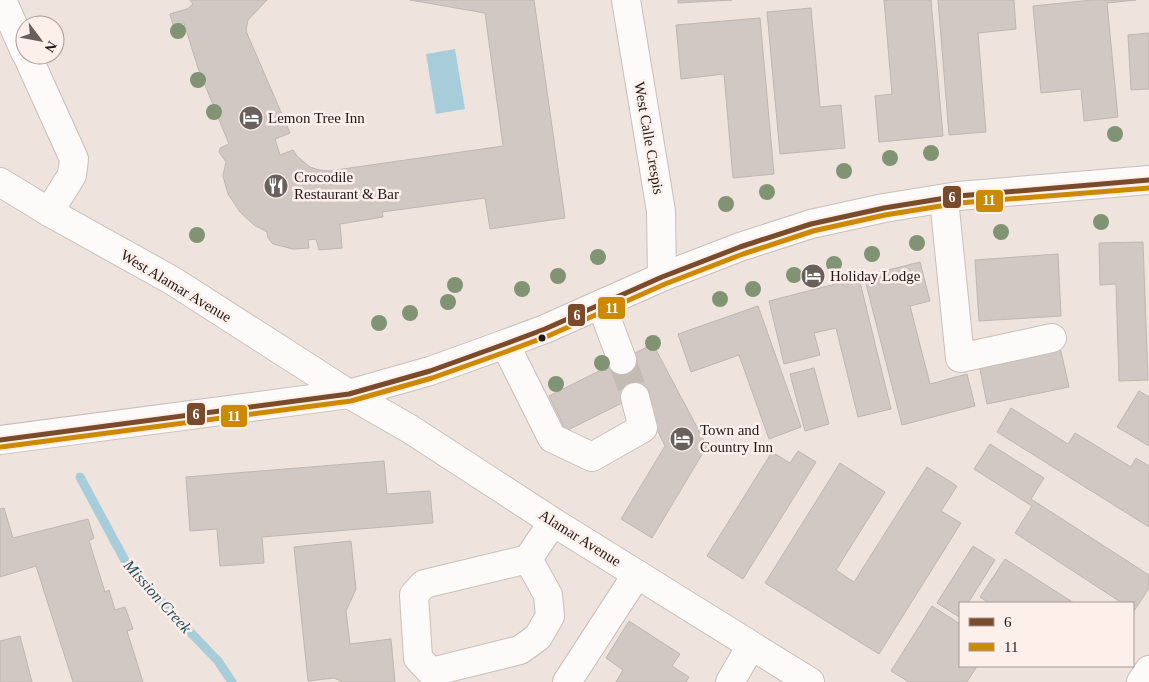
<svg xmlns="http://www.w3.org/2000/svg" width="1149" height="682" font-family="Georgia,serif">
<style>
.water{fill:#a7cdda}
.lines{fill:none;stroke-linecap:round;stroke-linejoin:round}
.stream{stroke:#a7cdda;stroke-width:9}
.building{fill:#d1c8c3;stroke:#bfb6b2}
.minor-tunnel{stroke:#c5bbb5;stroke-width:28;stroke-dasharray:28 14;stroke-linecap:butt}
.minor-casing{stroke:#c8bfba;stroke-width:30}
.major-casing{stroke:#c8bfba;stroke-width:30}
.minor{stroke:#fcfbfa;stroke-width:28}
.major{stroke:#fcfbfa;stroke-width:28}
.bus-1-casing{stroke:#fdefe9;stroke-width:9}
.bus-2-casing{stroke:#fdefe9;stroke-width:9}
.bus-1{stroke:#7a4b2a;stroke-width:5}
.bus-2{stroke:#cc8a04;stroke-width:5}
.tree{fill:#809474}
.bus-dot{fill:#221a16;stroke:#fdefe9;stroke-width:2}
.labels{text-anchor:middle;stroke-width:5;stroke-linejoin:round;paint-order:stroke}
.poi-label{font-size:15px;fill:#221a16;stroke:#fdefe9;text-anchor:start}
.street-label{font-size:15px;fill:#221a16;stroke:#fdefe9}
.water-label{font-size:16px;font-style:italic;fill:#1c4d5d;stroke:#fdefe9}
.line-badge{stroke:#fdefe9;stroke-width:2}
.badge-label{font-size:14px;text-anchor:middle;font-weight:bold;fill:#fff}
</style>
<rect width="100%" height="100%" fill="#eee3dd"/>
<path class="water" d="M 455,49 L 465,109 L 436,114 L 426,54 Z"/>
<g class="lines">
<path class="stream" d="M 80,477 L 129,568 L 218,661 L 232,682"/>
</g>
<g class="building">
<path d="M 190,0 L 267,0 L 248,20 L 246,31 L 290,133 L 275,139 L 280,155 L 293,150 L 297,156 L 310,167 L 319,170 L 329,171 L 503,146 L 485,13 L 410,0 L 534,0 L 565,218 L 490,229 L 485,198 L 382,212 L 383,217 L 340,224 L 342,248 L 319,250 L 316,239 L 308,240 L 309,248 L 293,249 L 273,244 L 268,238 L 267,232 L 254,225 L 240,212 L 228,194 L 223,176 L 226,162 L 219,152 L 220,148 L 229,144 L 198,68 L 184,23 L 173,25 L 170,14 L 187,9 L 193,4 Z"/>
<path d="M 678,0 L 732,0 L 678,3 Z"/>
<path d="M 884,0 L 931,0 L 943,136 L 879,142 L 875,96 L 892,94 Z"/>
<path d="M 938,0 L 1014,0 L 1016,29 L 978,33 L 986,132 L 949,135 Z"/>
<path d="M 1092,0 L 1136,0 L 1107,3 L 1118,117 L 1084,121 L 1081,89 L 1041,93 L 1033,6 Z"/>
<path d="M 811,8 L 820,107 L 841,105 L 845,148 L 780,154 L 767,12 Z"/>
<path d="M 760,18 L 774,174 L 733,178 L 724,74 L 681,79 L 676,25 Z"/>
<path d="M 1149,33 L 1149,89 L 1131,90 L 1128,35 Z"/>
<path d="M 1143,242 L 1148,380 L 1119,381 L 1116,284 L 1100,285 L 1099,243 Z"/>
<path d="M 1058,254 L 1061,316 L 979,321 L 975,260 Z"/>
<path d="M 920,262 L 930,301 L 910,306 L 930,384 L 967,374 L 975,406 L 902,425 L 864,276 Z"/>
<path d="M 859,278 L 891,409 L 858,417 L 836,328 L 814,333 L 820,355 L 784,364 L 769,301 Z"/>
<path d="M 758,306 L 801,427 L 769,439 L 739,355 L 691,372 L 678,334 Z"/>
<path d="M 649,346 L 656,350 L 707,446 L 652,538 L 621,519 L 665,446 L 640,394 L 566,431 L 549,396 Z"/>
<path d="M 1060,347 L 1069,387 L 987,404 L 979,364 Z"/>
<path d="M 814,368 L 829,424 L 805,431 L 790,374 Z"/>
<path d="M 1139,391 L 1149,397 L 1149,446 L 1117,427 Z"/>
<path d="M 1011,408 L 1068,444 L 1075,433 L 1131,467 L 1136,458 L 1149,466 L 1149,527 L 997,432 Z"/>
<path d="M 990,444 L 1044,478 L 1031,499 L 1149,575 L 1149,588 L 1134,611 L 1133,610 L 1133,603 L 1122,603 L 1015,533 L 1032,506 L 974,469 Z"/>
<path d="M 798,451 L 816,462 L 743,579 L 707,556 L 772,452 L 790,463 Z"/>
<path d="M 384,461 L 387,494 L 430,491 L 433,523 L 262,537 L 264,563 L 220,566 L 217,529 L 190,531 L 186,477 Z"/>
<path d="M 840,463 L 885,492 L 836,570 L 854,582 L 927,467 L 957,486 L 941,511 L 961,523 L 879,654 L 765,583 Z"/>
<path d="M 4,508 L 13,538 L 88,519 L 94,538 L 89,541 L 105,592 L 109,590 L 115,610 L 125,607 L 133,629 L 127,631 L 143,682 L 73,682 L 36,566 L 0,577 L 0,509 Z"/>
<path d="M 351,541 L 356,589 L 346,611 L 350,644 L 391,639 L 395,682 L 343,682 L 334,678 L 308,681 L 294,547 Z"/>
<path d="M 973,546 L 995,560 L 968,603 L 960,603 L 959,617 L 937,603 Z"/>
<path d="M 1005,559 L 1074,603 L 989,603 L 980,597 Z"/>
<path d="M 932,606 L 960,624 L 960,666 L 977,666 L 967,682 L 909,682 L 891,671 Z"/>
<path d="M 629,621 L 680,654 L 672,666 L 689,677 L 686,682 L 616,682 L 623,670 L 606,658 Z"/>
<path d="M 20,636 L 32,682 L 0,682 L 0,641 Z"/>
</g>
<g class="lines">
<path class="minor-tunnel" d="M 622,360 L 635,397"/>
<defs>
<g id="minor">
<path d="M 2,0 L 25,52"/>
<path d="M 626,0 L 661,211 L 662,277"/>
<path d="M 27,55 L 74,159 L 72,175 L 49,212"/>
<path d="M 0,182 L 49,212 L 173,281 L 349,394 L 410,429 L 553,522 L 810,682"/>
<path d="M 944,199 L 960,358 L 1052,338"/>
<path d="M 601,304 L 622,360"/>
<path d="M 505,344 L 552,438 L 592,457 L 643,428 L 635,397"/>
<path d="M 528,559 L 548,595 L 550,616 L 538,637 L 520,650 L 431,672 L 418,658 L 414,595 L 424,584 L 528,559 L 553,522"/>
<path d="M 567,682 L 637,574"/>
<path d="M 730,682 L 751,646"/>
<path d="M 1141,682 L 1149,670"/>
</g>
<path id="major" d="M 0,440 L 349,394 L 430,371 L 505,344 L 545,329 L 662,277 L 740,247 L 811,224 L 884,208 L 958,196 L 1149,180"/>
</defs>
<use href="#minor" class="minor-casing"/>
<use href="#major" class="major-casing"/>
<use href="#minor" class="minor"/>
<use href="#major" class="major"/>
<defs>
<path id="bus-1" d="M 0,440 L 349,394 L 430,371 L 505,344 L 545,329 L 662,277 L 740,247 L 811,224 L 884,208 L 958,196 L 1149,180"/>
<path id="bus-2" d="M 1,447 L 351,401 L 432,378 L 508,351 L 548,336 L 665,284 L 743,254 L 813,231 L 885,215 L 959,203 L 1149,188"/>
</defs>
<use href="#bus-1" class="bus-1-casing"/>
<use href="#bus-2" class="bus-2-casing"/>
<use href="#bus-1" class="bus-1"/>
<use href="#bus-2" class="bus-2"/>
</g>
<g class="tree">
<circle cx="178" cy="31" r="8"/>
<circle cx="198" cy="80" r="8"/>
<circle cx="214" cy="112" r="8"/>
<circle cx="1115" cy="134" r="8"/>
<circle cx="931" cy="153" r="8"/>
<circle cx="890" cy="158" r="8"/>
<circle cx="844" cy="171" r="8"/>
<circle cx="767" cy="192" r="8"/>
<circle cx="726" cy="204" r="8"/>
<circle cx="1101" cy="222" r="8"/>
<circle cx="1001" cy="232" r="8"/>
<circle cx="197" cy="235" r="8"/>
<circle cx="917" cy="243" r="8"/>
<circle cx="872" cy="254" r="8"/>
<circle cx="598" cy="257" r="8"/>
<circle cx="834" cy="264" r="8"/>
<circle cx="794" cy="275" r="8"/>
<circle cx="558" cy="276" r="8"/>
<circle cx="455" cy="285" r="8"/>
<circle cx="522" cy="289" r="8"/>
<circle cx="753" cy="289" r="8"/>
<circle cx="720" cy="299" r="8"/>
<circle cx="448" cy="302" r="8"/>
<circle cx="410" cy="313" r="8"/>
<circle cx="379" cy="323" r="8"/>
<circle cx="653" cy="343" r="8"/>
<circle cx="602" cy="363" r="8"/>
<circle cx="556" cy="384" r="8"/>
</g>
<defs>
<symbol id="hotel-disc" viewBox="-11 -11 22 22"><circle r="9.5" fill="#69605c" stroke="#fdefe9"/><path d="M-6-4.5h1.5V1H6V5H4.5V3h-9V5H-6ZM-4 0a1.8 1.8 0 1 1 3.6 0ZM.5 0V-2.5h3Q6-2.5 6 0Z" fill="#fff"/></symbol>
<symbol id="restaurant-disc" viewBox="-11 -11 22 22"><circle r="9.5" fill="#69605c" stroke="#fdefe9"/><path d="M-5-6h1v4h1v-4h1v4h1v-4h1v5L-1.5 .5V6h-2V.5L-5-1ZM5-6V6H3V1.5H1.5Q1.5-4 5-6Z" fill="#fff"/></symbol>
</defs>
<g fill-rule="evenodd">
<use href="#hotel-disc" x="237" y="104" width="28" height="28"/>
<use href="#restaurant-disc" x="262" y="172" width="28" height="28"/>
<use href="#hotel-disc" x="799" y="262" width="28" height="28"/>
<use href="#hotel-disc" x="668" y="425" width="28" height="28"/>
</g>
<circle class="bus-dot" cx="542" cy="338" r="4.5"/>
<g class="labels">
<g class="poi-label">
<text x="268" y="123">Lemon Tree Inn</text>
<text x="294" y="182">Crocodile<tspan x="294" dy="17">Restaurant &amp; Bar</tspan></text>
<text x="830" y="281">Holiday Lodge</text>
<text x="700" y="435">Town and<tspan x="700" dy="17">Country Inn</tspan></text>
</g>
<g class="street-label">
<text transform="translate(649 138) rotate(80)" y="5">West Calle Crespis</text>
<text transform="translate(176 286) rotate(31)" y="5">West Alamar Avenue</text>
<text transform="translate(580 538) rotate(32)" y="5">Alamar Avenue</text>
</g>
<g class="water-label">
<text transform="translate(158 596) rotate(48)" y="6">Mission Creek</text>
</g>
</g>
<g class="line-badge">
<rect x="942" y="185" width="20" height="24" rx="5" fill="#7a4b2a"/>
<rect x="975" y="189" width="29" height="24" rx="5" fill="#cc8a04"/>
<rect x="597" y="296" width="29" height="24" rx="5" fill="#cc8a04"/>
<rect x="567" y="303" width="19" height="24" rx="5" fill="#7a4b2a"/>
<rect x="186" y="402" width="20" height="24" rx="5" fill="#7a4b2a"/>
<rect x="220" y="404" width="28" height="24" rx="5" fill="#cc8a04"/>
</g>
<g class="badge-label">
<text x="952" y="202">6</text>
<text x="989" y="205">11</text>
<text x="612" y="313">11</text>
<text x="577" y="320">6</text>
<text x="196" y="419">6</text>
<text x="234" y="421">11</text>
</g>
<rect x="959" y="602" width="175" height="65" fill="#fdefe9" stroke="#a59a95"/>
<rect x="969" y="618" width="25" height="8" fill="#7a4b2a" stroke="#a59a95"/>
<text x="1004" y="627" font-size="15" fill="#221a16">6</text>
<rect x="969" y="643" width="25" height="8" fill="#cc8a04" stroke="#a59a95"/>
<text x="1004" y="652" font-size="15" fill="#221a16">11</text>
<g transform="translate(40 40) rotate(122)"><circle r="24" fill="#fdefe9" stroke="#a59a95"/>
<path d="M0-4L9 19L0 12L-9 19Z" fill="#69605c"/>
<text y="-8" font-size="14" font-weight="bold" text-anchor="middle" fill="#221a16">N</text>
</g>
</svg>
